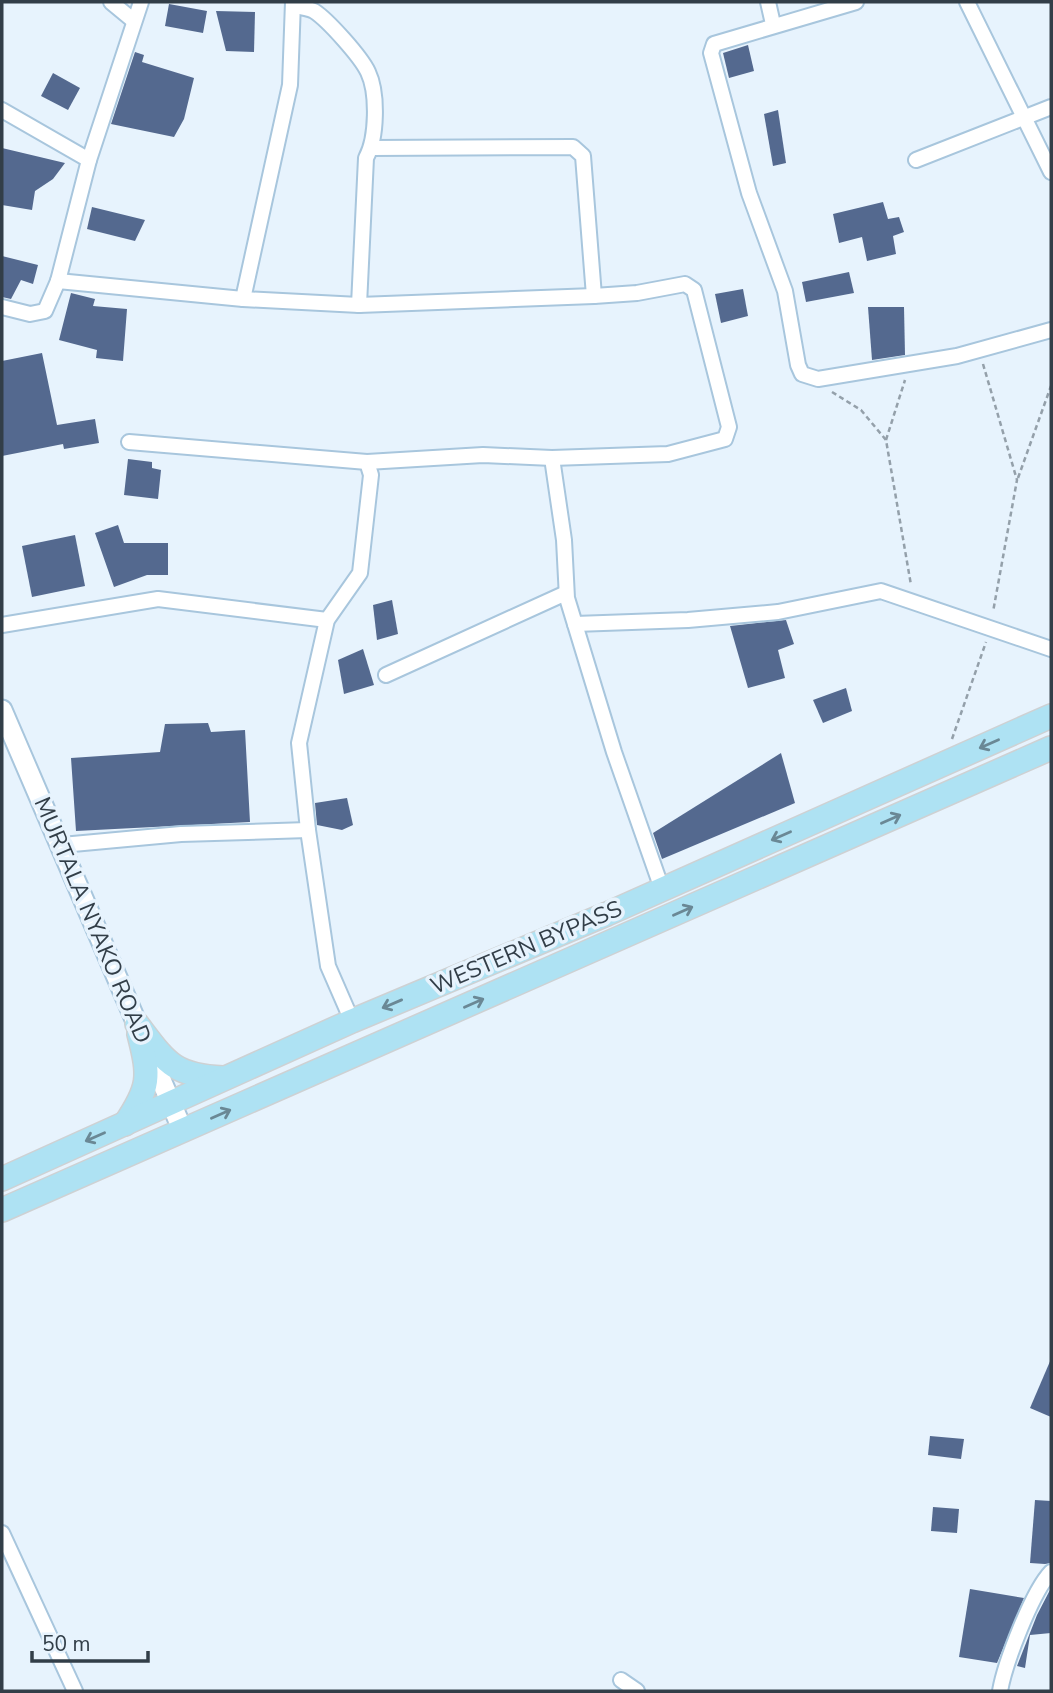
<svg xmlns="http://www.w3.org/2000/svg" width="1053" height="1693" font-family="'Nunito Sans',sans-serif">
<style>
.building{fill:#54698f}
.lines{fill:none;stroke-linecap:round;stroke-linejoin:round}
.street-casing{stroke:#a8c6dd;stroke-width:18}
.secondary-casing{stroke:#a8c6dd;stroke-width:23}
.primary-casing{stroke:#ced1d3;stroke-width:26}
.path{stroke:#94a0aa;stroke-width:2.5;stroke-dasharray:5 3.5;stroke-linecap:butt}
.street{stroke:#fff;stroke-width:14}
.secondary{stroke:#fff;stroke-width:19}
.primary{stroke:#aee2f3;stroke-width:23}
.oneway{stroke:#6a8895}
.labels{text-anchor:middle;stroke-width:7;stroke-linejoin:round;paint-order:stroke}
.street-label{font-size:23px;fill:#323e48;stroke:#e7f3fd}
</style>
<rect width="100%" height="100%" fill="#e7f3fd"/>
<g class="building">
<path d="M 169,4 L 207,11 L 203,33 L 165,26 Z"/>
<path d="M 216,11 L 255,12 L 254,52 L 226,51 Z"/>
<path d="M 748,45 L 754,71 L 729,78 L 723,53 Z"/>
<path d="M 135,52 L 144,55 L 142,62 L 194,78 L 184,119 L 174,137 L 111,124 Z"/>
<path d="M 53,73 L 80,88 L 68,110 L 41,96 Z"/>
<path d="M 778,110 L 786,163 L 773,166 L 764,114 Z"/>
<path d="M 2,148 L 65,163 L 53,179 L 35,191 L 32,210 L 2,205 Z"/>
<path d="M 883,202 L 888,219 L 899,217 L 904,232 L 893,236 L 896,254 L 867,261 L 862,237 L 839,243 L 833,214 Z"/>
<path d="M 92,207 L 145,220 L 135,241 L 87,229 Z"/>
<path d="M 2,256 L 38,265 L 33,284 L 21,280 L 11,299 L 2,297 Z"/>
<path d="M 849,272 L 854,293 L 806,302 L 802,282 Z"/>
<path d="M 743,289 L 748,316 L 721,323 L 715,294 Z"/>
<path d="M 71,293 L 95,299 L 93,306 L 127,309 L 123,361 L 96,358 L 97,350 L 59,340 Z"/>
<path d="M 868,307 L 904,307 L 905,355 L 872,360 Z"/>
<path d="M 42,353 L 57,425 L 95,419 L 99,443 L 64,449 L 63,444 L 2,456 L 2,361 Z"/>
<path d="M 128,459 L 152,462 L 152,468 L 161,470 L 158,499 L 124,495 Z"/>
<path d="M 118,525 L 124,543 L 168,543 L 168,575 L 147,575 L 114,587 L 95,533 Z"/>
<path d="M 75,535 L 85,586 L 32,597 L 22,546 Z"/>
<path d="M 392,600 L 398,634 L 377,640 L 373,605 Z"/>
<path d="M 786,620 L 794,644 L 778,650 L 785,678 L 748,688 L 730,626 Z"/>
<path d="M 363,649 L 374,685 L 344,694 L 338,660 Z"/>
<path d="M 846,688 L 852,711 L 823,723 L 813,700 Z"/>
<path d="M 208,723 L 211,732 L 245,730 L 250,822 L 76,831 L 71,758 L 160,752 L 165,724 Z"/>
<path d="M 781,753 L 795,803 L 662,859 L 653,833 Z"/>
<path d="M 347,798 L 353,825 L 342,830 L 317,825 L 315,803 Z"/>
<path d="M 1051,1359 L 1051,1417 L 1030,1408 Z"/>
<path d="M 930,1436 L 964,1439 L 961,1459 L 928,1455 Z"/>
<path d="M 1035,1500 L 1051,1501 L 1051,1563 L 1045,1564 L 1030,1563 Z"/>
<path d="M 933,1507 L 959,1509 L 957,1533 L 931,1531 Z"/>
<path d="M 1051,1588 L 1051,1633 L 1030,1635 L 1025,1668 L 1017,1666 L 1037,1615 Z"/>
<path d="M 970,1589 L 1024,1598 L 997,1663 L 959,1657 Z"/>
</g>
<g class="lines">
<defs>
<g id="street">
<path d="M 111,2 L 134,21"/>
<path d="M 768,2 L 773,24"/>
<path d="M 856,2 L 714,44 L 711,53 L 749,193 L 785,291 L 798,365 L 802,374 L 818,379 L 957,356 L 1051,330"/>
<path d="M 967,2 L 1051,172"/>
<path d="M 293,6 C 300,7 308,8 314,11 C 328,20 361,57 368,72 C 378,93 377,138 366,158 L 359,305"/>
<path d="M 2,110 L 89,160"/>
<path d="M 371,148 L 573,147 L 583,156 L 594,296"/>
<path d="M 916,160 L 1051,107"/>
<path d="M 58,281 L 243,299 L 359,305 L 594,296 L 637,293 L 685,284 L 694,290 L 729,427 L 725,439 L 668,454 L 552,458 L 483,455 L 367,462 L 129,442"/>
<path d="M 243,299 L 290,85 L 293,2"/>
<path d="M 2,307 L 30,314 L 45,311 L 58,281 L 89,160 L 141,2"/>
<path d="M 552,458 L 564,540 L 567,598 L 614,752 L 662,889"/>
<path d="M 575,624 L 688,620 L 778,612 L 881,591 L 1051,649"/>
<path d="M 2,625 L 158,599 L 327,620"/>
<path d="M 386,675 L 566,593"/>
<path d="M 62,845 L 181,834 L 308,830"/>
<path d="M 352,1021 L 328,966 L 308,830 L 299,743 L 327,620 L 360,573 L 371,475 L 367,462"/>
<path d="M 2,1533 L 75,1691"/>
<path d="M 621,1680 L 637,1691"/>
<path d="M 1000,1691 C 1005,1663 1032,1592 1051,1572"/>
</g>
<path id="secondary" d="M 2,710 L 183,1131"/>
<g id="primary">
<path d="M 137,1024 C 166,1062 173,1076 223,1078"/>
<path d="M 125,1124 C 150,1087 150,1077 139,1034"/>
<path d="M 2,1179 L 352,1021 L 607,914 L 1051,716"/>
<path d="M 2,1210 L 1051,748"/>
</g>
</defs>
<use href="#street" class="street-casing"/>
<use href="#secondary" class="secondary-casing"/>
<use href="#primary" class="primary-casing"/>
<g class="path">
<path d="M 983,364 L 1017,480 L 993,612"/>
<path d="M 832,392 L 861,410 L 886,440 L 911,585"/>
<path d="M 886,440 L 905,380"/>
<path d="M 1018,478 L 1051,386"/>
<path d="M 952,739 L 986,642"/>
</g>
<use href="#street" class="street"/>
<use href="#secondary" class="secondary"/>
<use href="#primary" class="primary"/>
</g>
<defs><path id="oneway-shaft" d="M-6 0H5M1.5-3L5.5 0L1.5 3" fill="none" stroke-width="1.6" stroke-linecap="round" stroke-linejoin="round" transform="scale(1.75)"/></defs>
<g class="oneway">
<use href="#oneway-shaft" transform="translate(989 744) rotate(156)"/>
<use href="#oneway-shaft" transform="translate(891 819) rotate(-24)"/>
<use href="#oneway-shaft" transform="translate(781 836) rotate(156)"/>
<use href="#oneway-shaft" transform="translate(683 911) rotate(-24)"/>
<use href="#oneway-shaft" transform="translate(474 1003) rotate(-24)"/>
<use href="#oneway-shaft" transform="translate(392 1004) rotate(157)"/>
<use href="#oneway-shaft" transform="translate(221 1114) rotate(-24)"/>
<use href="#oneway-shaft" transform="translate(95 1137) rotate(156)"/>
</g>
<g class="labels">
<g class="street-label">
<text transform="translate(93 920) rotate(67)" y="8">MURTALA NYAKO ROAD</text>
<text transform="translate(526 947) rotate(-23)" y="8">WESTERN BYPASS</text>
</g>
</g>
<rect width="1053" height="1693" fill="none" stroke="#323e48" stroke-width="7"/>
<path d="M32 1651v10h116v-10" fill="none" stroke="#323e48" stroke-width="3.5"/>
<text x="42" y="1651" font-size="21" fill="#323e48" stroke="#e7f3fd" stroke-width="5" paint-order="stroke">50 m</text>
</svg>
